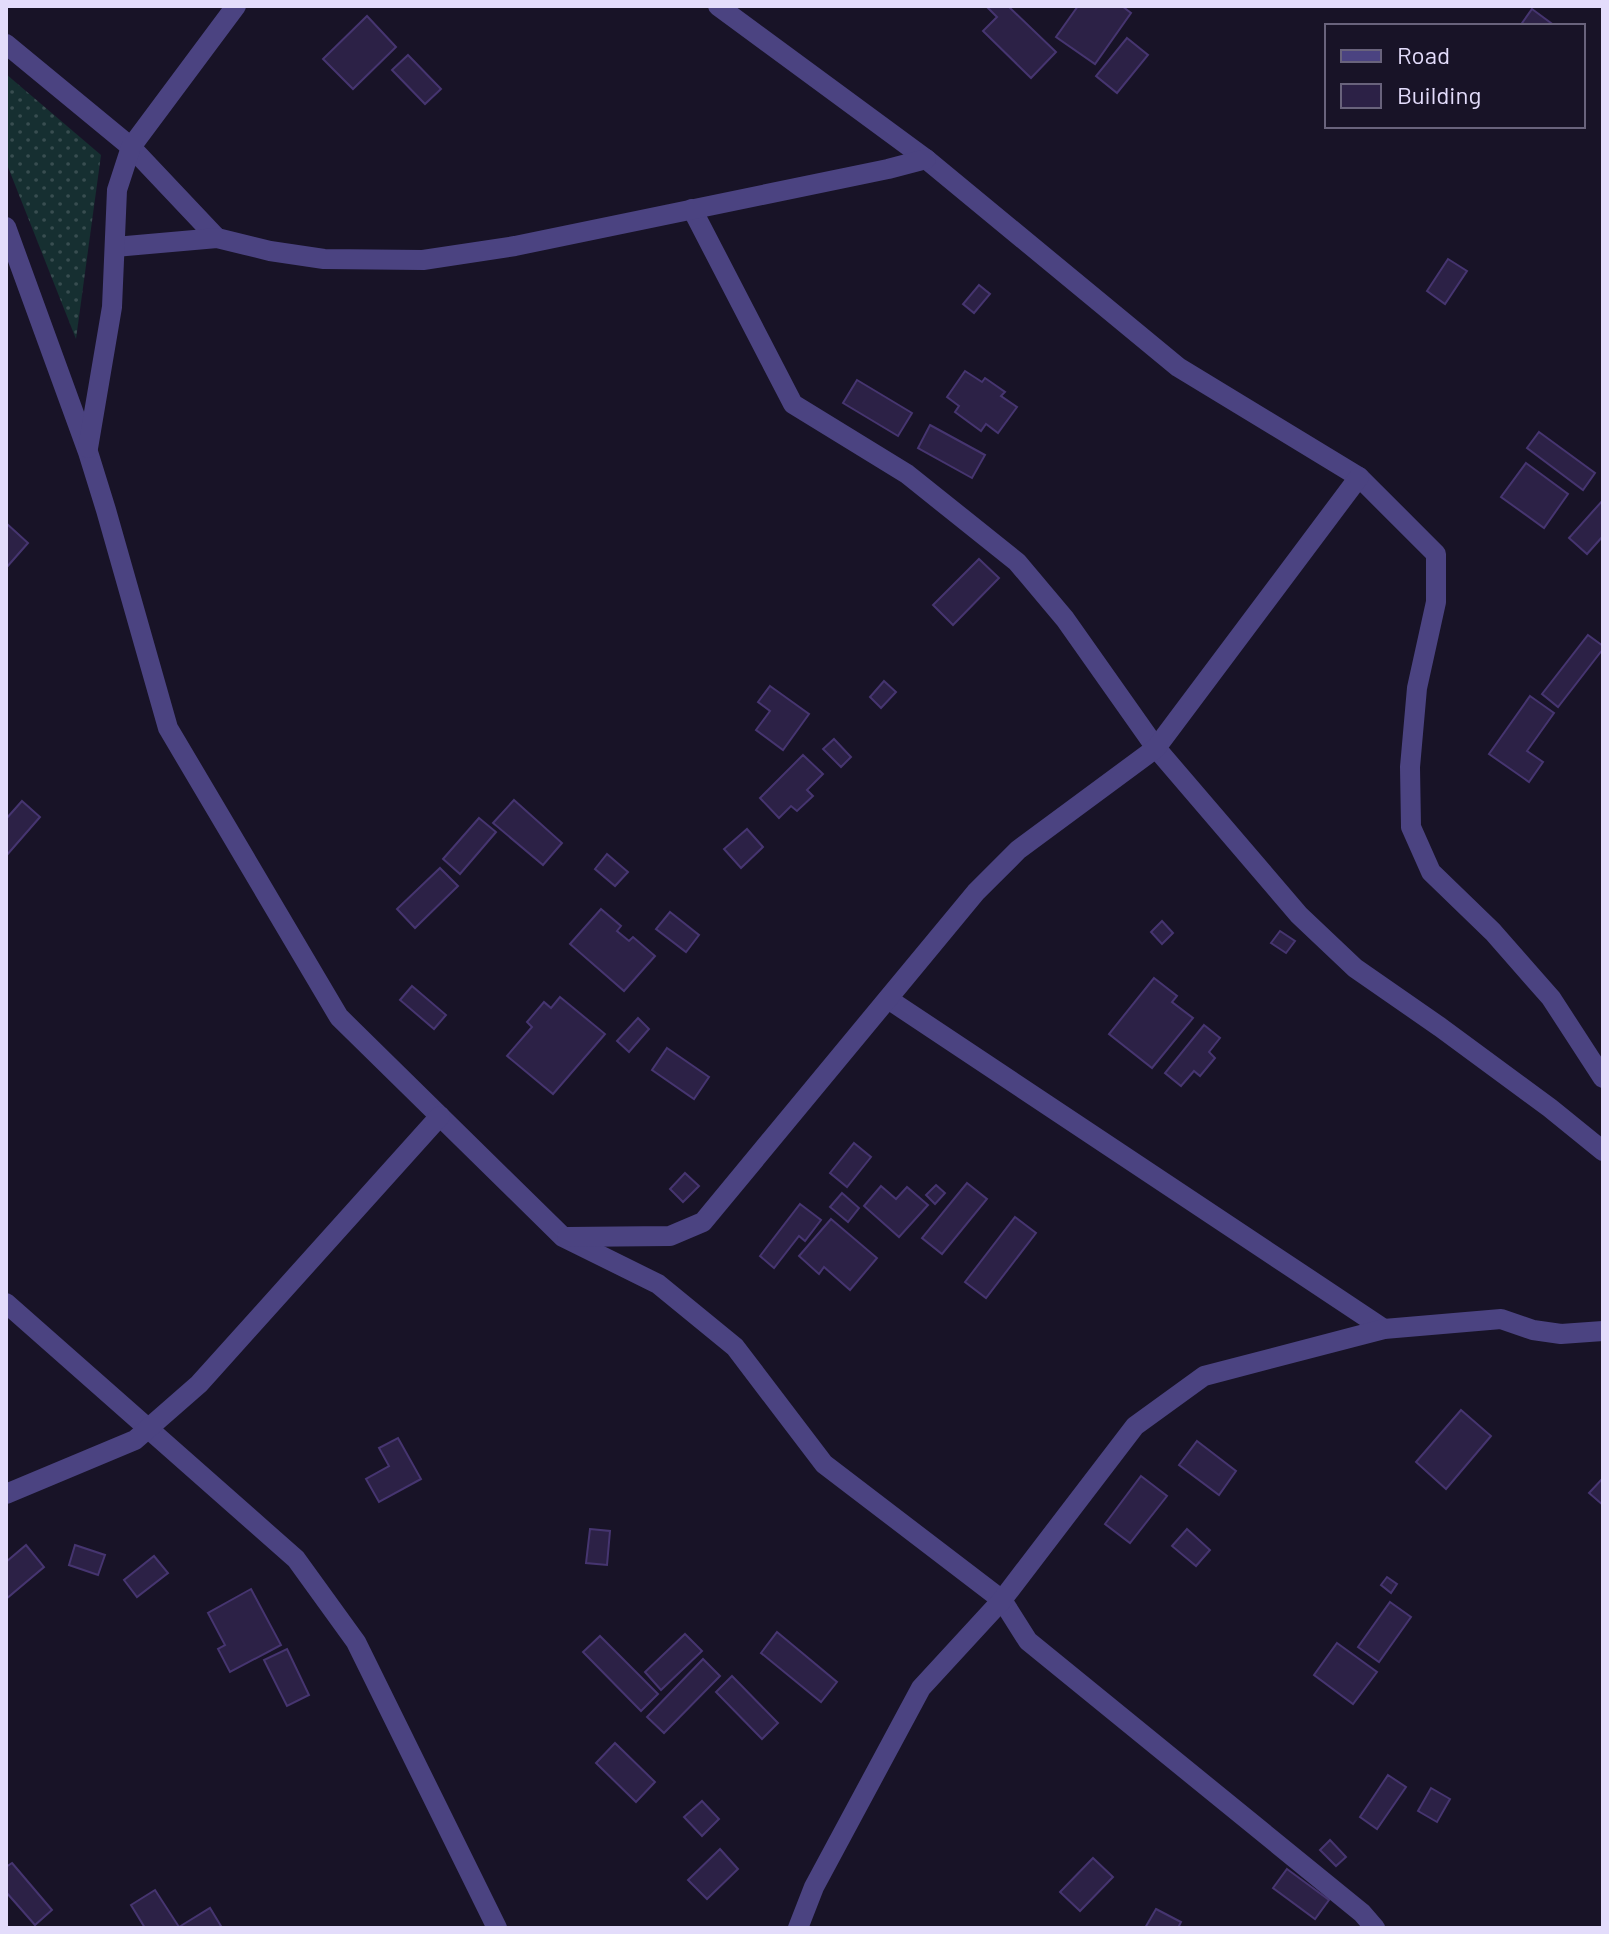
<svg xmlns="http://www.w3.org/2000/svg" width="1609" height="1934" font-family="Barlow,sans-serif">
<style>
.grass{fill:url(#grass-dots)}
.building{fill:#2c2146;stroke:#463570;stroke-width:2}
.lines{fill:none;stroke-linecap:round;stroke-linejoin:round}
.street{stroke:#4b4381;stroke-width:20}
</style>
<defs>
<pattern id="grass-dots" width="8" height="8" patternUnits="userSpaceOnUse" patternTransform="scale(2)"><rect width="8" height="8" fill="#162f31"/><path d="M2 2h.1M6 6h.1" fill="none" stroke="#384d50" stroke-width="1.8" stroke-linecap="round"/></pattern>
</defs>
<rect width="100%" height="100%" fill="#181327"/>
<path class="grass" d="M 6,74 L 101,155 L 76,339 L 6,162 Z"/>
<g class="building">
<path d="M 986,6 L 1008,6 L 1056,52 L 1031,78 L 983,31 L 997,17 Z"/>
<path d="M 1078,6 L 1122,6 L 1131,13 L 1095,64 L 1056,37 Z"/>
<path d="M 1532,9 L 1555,26 L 1520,26 Z"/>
<path d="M 367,16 L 396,47 L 353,89 L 323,59 Z"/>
<path d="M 1127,38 L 1148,55 L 1117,93 L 1096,76 Z"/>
<path d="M 408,55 L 441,89 L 425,104 L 392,70 Z"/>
<path d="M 1448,259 L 1467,271 L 1445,304 L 1427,291 Z"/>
<path d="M 979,285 L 990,294 L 974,313 L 963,304 Z"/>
<path d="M 965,371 L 982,382 L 985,378 L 1005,392 L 1001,396 L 1017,407 L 998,433 L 986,424 L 981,431 L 955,412 L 959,406 L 947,397 Z"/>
<path d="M 857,380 L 912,413 L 898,436 L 843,403 Z"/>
<path d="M 930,425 L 985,455 L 972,478 L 918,448 Z"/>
<path d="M 1539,432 L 1595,473 L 1583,490 L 1527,448 Z"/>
<path d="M 1526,463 L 1568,494 L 1544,528 L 1501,497 Z"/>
<path d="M 1603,500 L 1603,536 L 1587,554 L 1569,538 Z"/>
<path d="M 6,523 L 28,543 L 6,568 Z"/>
<path d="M 979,559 L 999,578 L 953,625 L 933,605 Z"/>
<path d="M 1588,635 L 1603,646 L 1603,649 L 1558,707 L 1542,694 Z"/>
<path d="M 884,681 L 896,692 L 881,708 L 870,697 Z"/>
<path d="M 770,686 L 809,714 L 783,750 L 756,730 L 770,711 L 758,702 Z"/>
<path d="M 1530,696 L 1554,713 L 1527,751 L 1543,762 L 1529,782 L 1489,754 Z"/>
<path d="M 834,739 L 851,757 L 841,767 L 823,749 Z"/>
<path d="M 803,755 L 823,774 L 807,790 L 813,796 L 797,811 L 791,806 L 779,818 L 760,798 Z"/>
<path d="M 514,800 L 562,843 L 543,865 L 493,823 Z"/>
<path d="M 22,801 L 40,817 L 6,856 L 6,819 Z"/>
<path d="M 479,818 L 496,832 L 460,874 L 443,859 Z"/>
<path d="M 747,829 L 763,847 L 741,868 L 724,849 Z"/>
<path d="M 607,854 L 628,872 L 615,886 L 595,869 Z"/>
<path d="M 440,868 L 458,886 L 415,928 L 397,909 Z"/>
<path d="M 601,909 L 621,926 L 617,931 L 629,941 L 633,937 L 655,956 L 624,991 L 570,944 Z"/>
<path d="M 670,912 L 699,935 L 686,952 L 656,929 Z"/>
<path d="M 1162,921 L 1173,933 L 1162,944 L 1151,932 Z"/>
<path d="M 1280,931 L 1295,941 L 1286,953 L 1271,943 Z"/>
<path d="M 1154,978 L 1177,996 L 1172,1002 L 1193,1018 L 1152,1068 L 1109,1034 Z"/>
<path d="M 412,986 L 446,1015 L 434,1029 L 400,1000 Z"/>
<path d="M 560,997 L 605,1034 L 553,1094 L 507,1056 L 532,1027 L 527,1022 L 544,1002 L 551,1008 Z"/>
<path d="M 638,1018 L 649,1029 L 629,1052 L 617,1041 Z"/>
<path d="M 1204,1025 L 1220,1038 L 1209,1052 L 1215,1058 L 1200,1076 L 1194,1071 L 1181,1086 L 1165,1073 Z"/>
<path d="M 667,1048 L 709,1077 L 694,1099 L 652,1070 Z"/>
<path d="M 854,1143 L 871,1157 L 847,1187 L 830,1173 Z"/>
<path d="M 685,1173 L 699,1186 L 683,1202 L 670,1189 Z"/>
<path d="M 967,1183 L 987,1199 L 942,1254 L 922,1238 Z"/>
<path d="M 936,1185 L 945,1193 L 935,1204 L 926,1195 Z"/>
<path d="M 881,1186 L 896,1199 L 907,1187 L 928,1205 L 899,1237 L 864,1206 Z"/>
<path d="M 842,1193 L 859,1208 L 848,1222 L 830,1207 Z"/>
<path d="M 800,1204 L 821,1220 L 805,1241 L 799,1236 L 774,1268 L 760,1256 Z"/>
<path d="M 1015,1217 L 1036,1233 L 986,1298 L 965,1282 Z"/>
<path d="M 831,1219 L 877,1258 L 850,1290 L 824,1267 L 819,1274 L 799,1256 Z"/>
<path d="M 1461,1410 L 1491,1436 L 1446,1489 L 1416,1462 Z"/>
<path d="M 398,1438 L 421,1479 L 379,1502 L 366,1479 L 389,1466 L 379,1448 Z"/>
<path d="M 1197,1441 L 1236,1471 L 1219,1495 L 1179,1465 Z"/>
<path d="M 1141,1476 L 1167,1496 L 1130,1543 L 1105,1524 Z"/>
<path d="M 1603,1478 L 1603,1505 L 1589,1493 Z"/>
<path d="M 590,1529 L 610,1531 L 607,1565 L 586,1563 Z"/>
<path d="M 1187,1529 L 1210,1550 L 1196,1566 L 1172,1546 Z"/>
<path d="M 26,1545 L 44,1567 L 6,1599 L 6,1562 Z"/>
<path d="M 75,1545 L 105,1555 L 98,1575 L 69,1565 Z"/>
<path d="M 154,1556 L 168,1573 L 137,1597 L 124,1580 Z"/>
<path d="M 1387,1577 L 1397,1584 L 1391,1593 L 1381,1585 Z"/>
<path d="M 251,1589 L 281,1645 L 230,1672 L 218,1649 L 225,1645 L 208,1613 Z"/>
<path d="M 1390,1602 L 1411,1617 L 1379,1662 L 1358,1647 Z"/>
<path d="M 777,1632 L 837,1682 L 821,1702 L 761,1653 Z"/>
<path d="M 685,1634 L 702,1651 L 661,1690 L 645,1672 Z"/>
<path d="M 600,1636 L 658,1694 L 641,1711 L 583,1652 Z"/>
<path d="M 1337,1643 L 1377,1672 L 1353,1704 L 1314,1675 Z"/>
<path d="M 287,1649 L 309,1695 L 287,1706 L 264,1660 Z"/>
<path d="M 703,1659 L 720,1676 L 664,1733 L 647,1717 Z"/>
<path d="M 732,1676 L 778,1723 L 762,1739 L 716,1692 Z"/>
<path d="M 615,1743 L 655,1782 L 636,1802 L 596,1763 Z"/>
<path d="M 1388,1775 L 1406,1787 L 1377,1829 L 1360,1817 Z"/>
<path d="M 1431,1788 L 1450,1799 L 1437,1822 L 1418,1811 Z"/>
<path d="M 702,1801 L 719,1819 L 702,1836 L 684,1817 Z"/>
<path d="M 1330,1840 L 1346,1857 L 1336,1866 L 1320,1850 Z"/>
<path d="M 720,1849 L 738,1869 L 707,1899 L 688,1880 Z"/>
<path d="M 1093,1858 L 1113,1877 L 1080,1911 L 1060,1892 Z"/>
<path d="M 12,1863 L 52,1910 L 35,1925 L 6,1892 L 6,1867 Z"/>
<path d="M 1287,1869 L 1329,1900 L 1315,1919 L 1273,1888 Z"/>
<path d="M 155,1890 L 179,1927 L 210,1908 L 221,1926 L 217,1928 L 145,1928 L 131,1905 Z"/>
<path d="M 1156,1909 L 1181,1922 L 1178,1928 L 1145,1928 Z"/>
</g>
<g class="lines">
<g class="street">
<path d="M 718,6 L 926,159 L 1178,367 L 1359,477 L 1436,554 L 1436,602 L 1417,688 L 1410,767 L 1411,827 L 1431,872 L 1493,932 L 1551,998 L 1603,1078"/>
<path d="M 6,44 L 131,147 L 217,238"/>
<path d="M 692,209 L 793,404 L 907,474 L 1017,562 L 1065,619 L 1156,748 L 1299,915 L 1355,968 L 1440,1027 L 1550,1108 L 1603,1151"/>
<path d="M 6,227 L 88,452 L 106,510 L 168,728 L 339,1017 L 563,1237 L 658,1284 L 735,1347 L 824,1464 L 1002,1600 L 1028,1641 L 1362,1913 L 1375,1928"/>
<path d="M 115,247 L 217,238 L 270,251 L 324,259 L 423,260 L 515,246 L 888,169 L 926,159"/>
<path d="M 88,448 L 112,307 L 117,190 L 131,147 L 236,6"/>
<path d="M 888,999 L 1384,1329"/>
<path d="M 567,1237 L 670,1236 L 703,1222 L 976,892 L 1018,850 L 1156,748 L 1359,477"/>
<path d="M 6,1303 L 296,1559 L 356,1642 L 497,1928"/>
<path d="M 6,1494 L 135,1440 L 199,1384 L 440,1116"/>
<path d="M 798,1928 L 814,1887 L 921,1688 L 1002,1600 L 1135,1426 L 1204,1376 L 1384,1329 L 1501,1319 L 1533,1330 L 1561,1334 L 1603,1331"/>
</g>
</g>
<rect width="1609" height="1934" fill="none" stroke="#e3dcfb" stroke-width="16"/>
<rect x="1325" y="24" width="260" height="104" fill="#181327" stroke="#69637c" stroke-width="2"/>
<rect x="1341" y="50" width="40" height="12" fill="#4b4381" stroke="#69637c" stroke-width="2"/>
<text x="1397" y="64" font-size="24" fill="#e3dcfb">Road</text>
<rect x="1341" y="84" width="40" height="24" fill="#2c2146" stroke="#69637c" stroke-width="2"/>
<text x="1397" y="104" font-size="24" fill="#e3dcfb">Building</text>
</svg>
